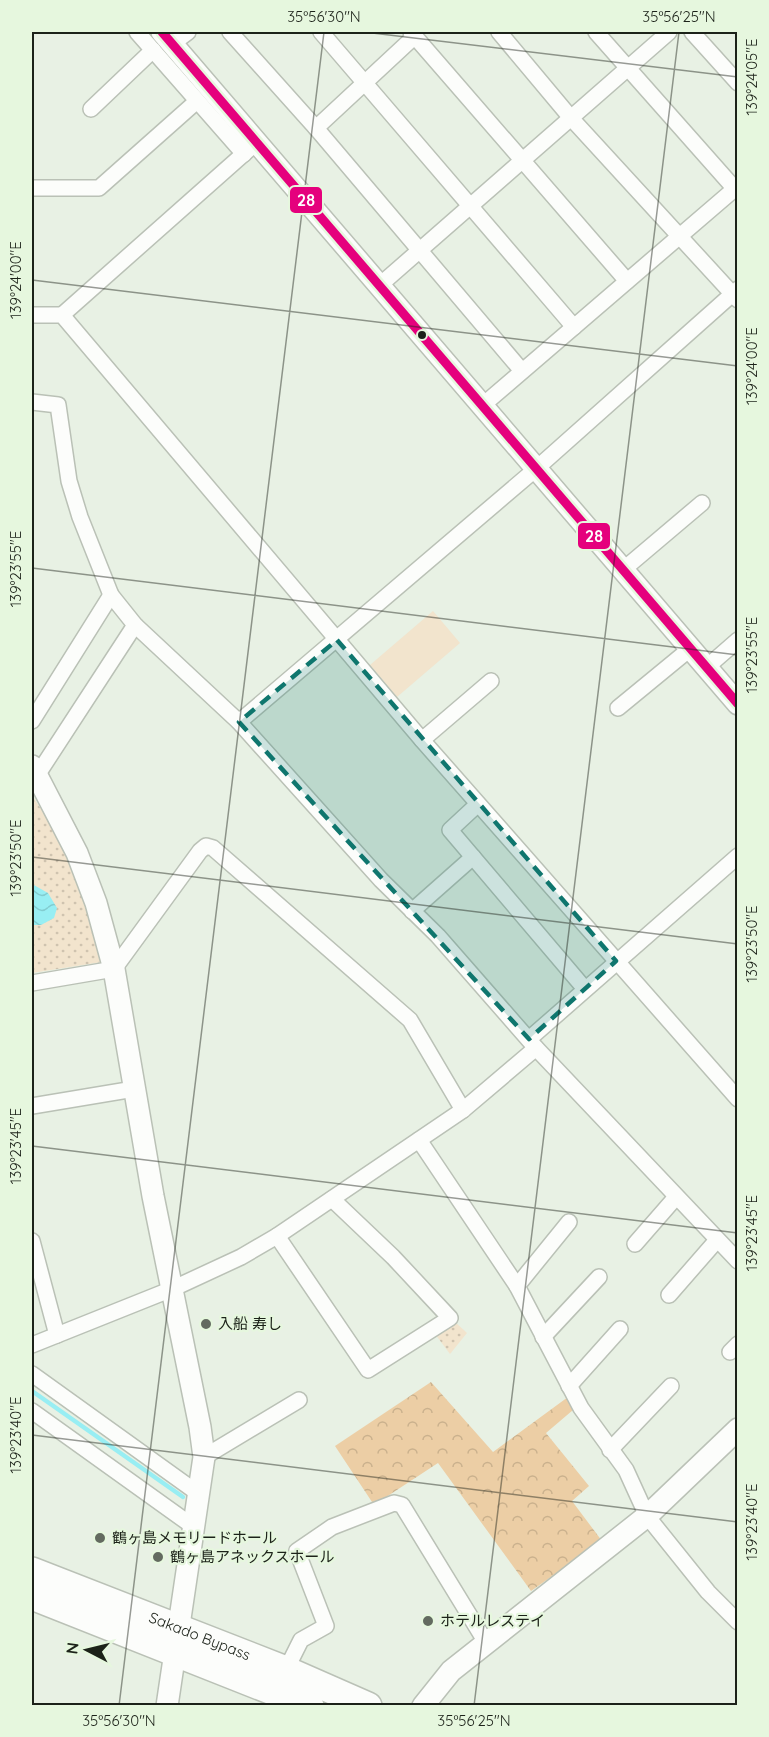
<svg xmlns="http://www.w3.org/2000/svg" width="769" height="1737" font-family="Quicksand,'Noto Sans JP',sans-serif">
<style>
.grass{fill:#f2e4cd}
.forest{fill:url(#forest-crowns)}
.park{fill:url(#park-dots)}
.water{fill:url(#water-waves)}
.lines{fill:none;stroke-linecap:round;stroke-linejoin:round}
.stream{stroke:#98eef3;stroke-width:4.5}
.street-casing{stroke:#bac1b6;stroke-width:18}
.secondary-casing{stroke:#bac1b6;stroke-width:24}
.highway-casing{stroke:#bac1b6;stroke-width:30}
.street{stroke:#fcfdfb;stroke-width:15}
.secondary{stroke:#fcfdfb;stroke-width:21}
.highway{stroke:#fcfdfb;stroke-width:27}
.bus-1-casing{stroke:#e6f7de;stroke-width:14}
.bus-1{stroke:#e5007d;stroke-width:9}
.marked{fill:#0f766e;fill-opacity:0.2;stroke:#0f766e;stroke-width:4.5;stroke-dasharray:12 8;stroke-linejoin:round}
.ticks{fill:none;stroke:#1c2219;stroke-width:1.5;stroke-opacity:0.45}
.bus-dot{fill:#1c2219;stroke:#e6f7de;stroke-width:2}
.poi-dot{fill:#636a60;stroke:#e6f7de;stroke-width:2}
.labels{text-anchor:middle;stroke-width:4.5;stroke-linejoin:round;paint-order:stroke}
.poi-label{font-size:15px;fill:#1c2219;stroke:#e6f7de;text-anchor:start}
.street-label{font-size:15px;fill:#1c2219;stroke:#e6f7de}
.line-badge{stroke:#e6f7de;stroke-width:2}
.badge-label{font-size:16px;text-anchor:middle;font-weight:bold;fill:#fff}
.neatline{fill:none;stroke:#1c2219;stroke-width:2}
.ticks-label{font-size:15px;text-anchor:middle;fill:#1c2219}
</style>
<defs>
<pattern id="forest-crowns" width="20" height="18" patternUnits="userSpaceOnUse" patternTransform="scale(1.5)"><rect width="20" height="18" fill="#eccea5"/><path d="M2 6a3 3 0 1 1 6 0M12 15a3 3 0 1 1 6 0" fill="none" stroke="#cab18d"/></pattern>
<pattern id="park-dots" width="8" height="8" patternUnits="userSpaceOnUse" patternTransform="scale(1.5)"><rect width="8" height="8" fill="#f2e4cd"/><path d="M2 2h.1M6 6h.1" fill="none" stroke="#cfc3af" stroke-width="1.8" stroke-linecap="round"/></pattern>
<pattern id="water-waves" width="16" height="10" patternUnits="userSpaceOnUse" patternTransform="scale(1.5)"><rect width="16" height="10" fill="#98eef3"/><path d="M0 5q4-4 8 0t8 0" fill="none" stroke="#82ccd0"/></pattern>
</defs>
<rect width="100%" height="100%" fill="#e8f1e4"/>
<path class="grass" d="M 433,611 L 460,643 L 397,697 L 370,665 Z"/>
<path class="forest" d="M 431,1382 L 493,1452 L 568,1397 L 573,1410 L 546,1433 L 589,1486 L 572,1501 L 602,1541 L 531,1591 L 438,1463 L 374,1505 L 335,1446 Z"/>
<g class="park">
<path d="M 32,795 L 68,851 L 88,908 L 102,962 L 32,973 Z"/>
<path d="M 454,1321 L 467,1333 L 450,1354 L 435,1334 Z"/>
</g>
<path class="water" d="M 32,884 L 48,893 L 57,908 L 54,918 L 41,925 L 32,925 Z"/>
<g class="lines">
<path class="stream" d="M 32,1391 L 183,1497"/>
<defs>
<g id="street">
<path d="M 137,32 L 244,154"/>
<path d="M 230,32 L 316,128 L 522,371"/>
<path d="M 321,32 L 574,327"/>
<path d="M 411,32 L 627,281"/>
<path d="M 499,32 L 571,118 L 738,300"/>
<path d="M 596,32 L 735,189"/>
<path d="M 692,32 L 738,83"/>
<path d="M 172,44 L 188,32"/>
<path d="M 91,109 L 153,50"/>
<path d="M 316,128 L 415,36"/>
<path d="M 32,188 L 99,188 L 197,101"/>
<path d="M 380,285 L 669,32"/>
<path d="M 32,315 L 62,315 L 422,740 L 738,1099"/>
<path d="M 62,315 L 257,142"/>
<path d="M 32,402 L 58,405 L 69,481 L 80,517 L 111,595 L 135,625 L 239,722 L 381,880 L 438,936 L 536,1048 L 738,1261"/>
<path d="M 483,405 L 738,186"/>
<path d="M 624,569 L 702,503"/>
<path d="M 707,667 L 738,640"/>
<path d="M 618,708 L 691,648"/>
<path d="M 32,721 L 111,595"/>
<path d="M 239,722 L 537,468 L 738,289"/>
<path d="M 422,740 L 491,681"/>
<path d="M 36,777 L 135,625"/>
<path d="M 478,804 L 450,830 L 585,989"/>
<path d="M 412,911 L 473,857"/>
<path d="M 32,983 L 114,969 L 200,851 L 206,846 L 213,848 L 410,1020 L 463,1110"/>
<path d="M 529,1039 L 738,856"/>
<path d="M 32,1106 L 134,1089"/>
<path d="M 419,1140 L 517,1286 L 581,1408 L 626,1470 L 647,1516 L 708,1592 L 738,1622"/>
<path d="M 277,1236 L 368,1370 L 450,1318 L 393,1257 L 332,1199"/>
<path d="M 32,1241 L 57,1335"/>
<path d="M 635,1244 L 676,1197"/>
<path d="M 517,1286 L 569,1222"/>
<path d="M 669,1295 L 717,1240"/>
<path d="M 543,1337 L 599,1277"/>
<path d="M 32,1345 L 172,1289 L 241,1257 L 277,1236 L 463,1110 L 536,1048"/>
<path d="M 730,1352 L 738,1344"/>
<path d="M 32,1374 L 199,1494"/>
<path d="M 569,1386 L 620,1329"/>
<path d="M 32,1411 L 194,1527"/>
<path d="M 610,1450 L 671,1386"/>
<path d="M 204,1457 L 299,1400"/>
<path d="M 286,1670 L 301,1640 L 326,1626 L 297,1551 L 332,1527 L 394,1503 L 402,1505 L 487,1644"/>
</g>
<g id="secondary">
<path d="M 162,32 L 738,704"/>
<path d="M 32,766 L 77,853 L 96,903 L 114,969 L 153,1196 L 200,1427 L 204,1457 L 167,1706"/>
<path d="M 423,1706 L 451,1671 L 647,1516 L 738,1429"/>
</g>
<g id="highway">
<path id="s1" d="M 32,1571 L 286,1670 L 368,1706"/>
<path d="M 32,1596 L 310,1706"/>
</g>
</defs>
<use href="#street" class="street-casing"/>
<use href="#secondary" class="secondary-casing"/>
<use href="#highway" class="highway-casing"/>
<use href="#street" class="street"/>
<use href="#secondary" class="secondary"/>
<use href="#highway" class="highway"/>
<defs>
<path id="bus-1" d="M 162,32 L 738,704"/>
</defs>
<use href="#bus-1" class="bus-1-casing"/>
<use href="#bus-1" class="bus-1"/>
</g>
<path class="marked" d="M 337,640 L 616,961 L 529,1039 L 239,722 Z"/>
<path class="ticks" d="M 364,32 L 738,77M 32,280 L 738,366M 32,568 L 738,655M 32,857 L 738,944M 32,1146 L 738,1233M 32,1435 L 738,1522M 119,1706 L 324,32M 474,1706 L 679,32"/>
<circle class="bus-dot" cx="422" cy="335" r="5"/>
<g class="poi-dot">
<circle cx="206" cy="1324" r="6"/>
<circle cx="100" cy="1538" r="6"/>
<circle cx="158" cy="1557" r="6"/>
<circle cx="428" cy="1621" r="6"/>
</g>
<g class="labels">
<g class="poi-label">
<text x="218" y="1329">入船 寿し</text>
<text x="112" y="1543">鶴ヶ島メモリードホール</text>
<text x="170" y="1562">鶴ヶ島アネックスホール</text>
<text x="440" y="1626">ホテルレステイ</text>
</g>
<g class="street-label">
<text dy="5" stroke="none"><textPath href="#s1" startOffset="180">Sakado Bypass</textPath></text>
</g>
</g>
<g class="line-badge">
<rect x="289" y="186" width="34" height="28" rx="6" fill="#e5007d"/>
<rect x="577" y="522" width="34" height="28" rx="6" fill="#e5007d"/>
</g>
<g class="badge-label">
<text x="306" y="206">28</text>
<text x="594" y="542">28</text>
</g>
<rect width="769" height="1737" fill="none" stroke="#e6f7de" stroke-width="66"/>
<g transform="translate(87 1650) rotate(277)" stroke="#e6f7de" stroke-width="4.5" paint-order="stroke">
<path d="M0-4.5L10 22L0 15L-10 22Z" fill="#1c2219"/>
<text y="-9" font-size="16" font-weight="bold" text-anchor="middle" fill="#1c2219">N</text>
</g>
<rect x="33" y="33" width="703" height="1671" class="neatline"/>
<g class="ticks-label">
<text x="324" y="22">35°56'30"N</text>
<text x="679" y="22">35°56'25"N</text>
<text transform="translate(752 77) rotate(-90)" y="5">139°24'05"E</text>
<text transform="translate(16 280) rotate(-90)" y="5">139°24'00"E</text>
<text transform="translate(752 366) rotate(-90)" y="5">139°24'00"E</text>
<text transform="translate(16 569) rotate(-90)" y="5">139°23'55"E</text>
<text transform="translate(752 655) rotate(-90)" y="5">139°23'55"E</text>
<text transform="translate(16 858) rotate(-90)" y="5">139°23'50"E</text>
<text transform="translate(752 944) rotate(-90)" y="5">139°23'50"E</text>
<text transform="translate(16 1146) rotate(-90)" y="5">139°23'45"E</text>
<text transform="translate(752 1233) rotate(-90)" y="5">139°23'45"E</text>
<text transform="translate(16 1435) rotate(-90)" y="5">139°23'40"E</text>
<text transform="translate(752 1522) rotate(-90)" y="5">139°23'40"E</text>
<text x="119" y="1726">35°56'30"N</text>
<text x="474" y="1726">35°56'25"N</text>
</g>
</svg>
